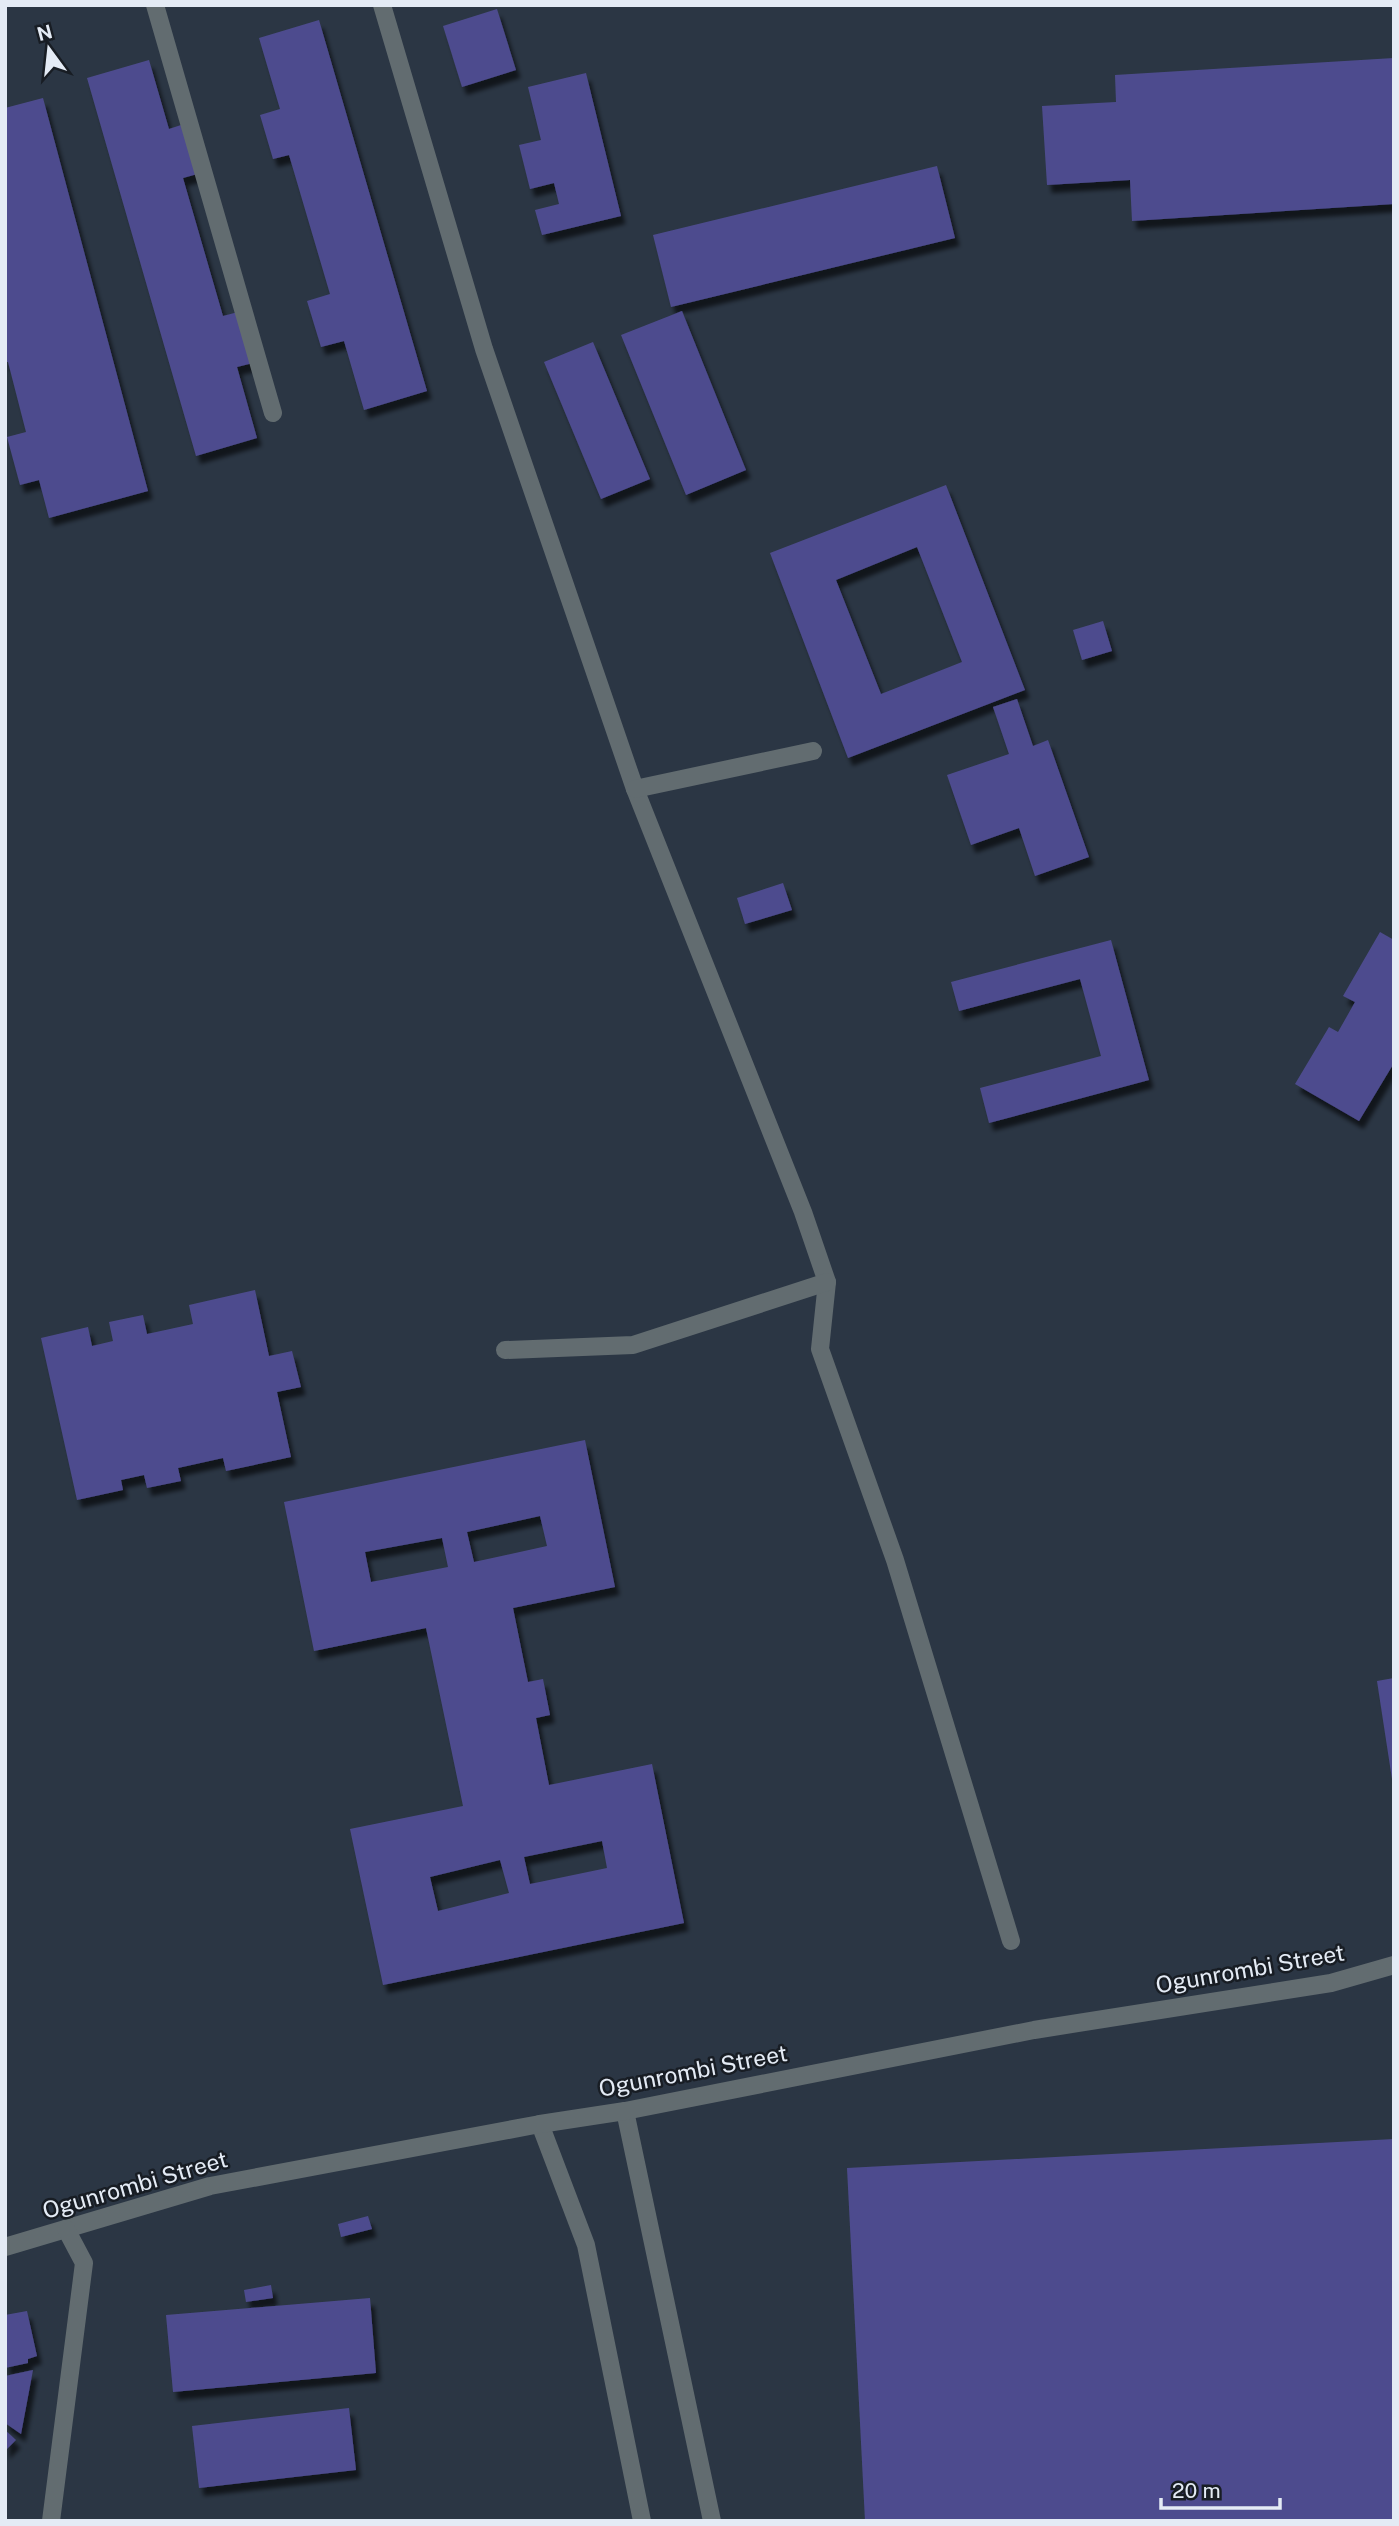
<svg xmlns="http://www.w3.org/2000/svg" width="1399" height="2526" font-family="'Public Sans',sans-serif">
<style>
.building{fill:#4e4c8e;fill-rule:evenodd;filter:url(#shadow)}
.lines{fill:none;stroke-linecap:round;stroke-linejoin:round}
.minor{stroke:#626c70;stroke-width:18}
.labels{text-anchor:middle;stroke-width:5;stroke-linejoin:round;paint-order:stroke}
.street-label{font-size:23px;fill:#e4ebf5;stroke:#181d24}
</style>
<defs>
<filter id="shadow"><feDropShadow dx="4.5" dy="8" stdDeviation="2" flood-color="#0009"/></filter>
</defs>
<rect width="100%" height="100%" fill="#2b3644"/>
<g class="building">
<path d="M 497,9 L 516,70 L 462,87 L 443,26 Z"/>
<path d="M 319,20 L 427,391 L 364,410 L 344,341 L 321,347 L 307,301 L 330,294 L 289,155 L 273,159 L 260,115 L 280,109 L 259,38 Z"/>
<path d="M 1394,58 L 1394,204 L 1132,221 L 1130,180 L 1047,185 L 1042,106 L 1116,102 L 1115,75 Z"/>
<path d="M 149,60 L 169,129 L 187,123 L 201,173 L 183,178 L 223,316 L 238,312 L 253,363 L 237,367 L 257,438 L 196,456 L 87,78 Z"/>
<path d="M 586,73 L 621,216 L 542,235 L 535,210 L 559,204 L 554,183 L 530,189 L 519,145 L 541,140 L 528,87 Z"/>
<path d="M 43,98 L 148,491 L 49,518 L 39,480 L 20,485 L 7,437 L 26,432 L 8,362 L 5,362 L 5,108 Z"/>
<path d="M 937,166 L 955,238 L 671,307 L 653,235 Z"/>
<path d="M 682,311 L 746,470 L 686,495 L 621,335 Z"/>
<path d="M 593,342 L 650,479 L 601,499 L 544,362 Z"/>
<path d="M 946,485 L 1025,690 L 848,758 L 770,553 ZM 917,547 L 962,662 L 881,694 L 836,580 Z"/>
<path d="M 1103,621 L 1112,651 L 1082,660 L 1073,630 Z"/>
<path d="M 1017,699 L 1033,746 L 1048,740 L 1089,857 L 1035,876 L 1019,828 L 971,845 L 947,775 L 1009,754 L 993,707 Z"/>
<path d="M 783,883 L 792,910 L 745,924 L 737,898 Z"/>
<path d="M 1380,932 L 1394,940 L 1394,1063 L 1359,1121 L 1295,1084 L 1329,1027 L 1338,1032 L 1355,1002 L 1343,996 Z"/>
<path d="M 1111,940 L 1149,1080 L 989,1123 L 980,1088 L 1101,1056 L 1080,979 L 959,1011 L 951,982 Z"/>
<path d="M 255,1290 L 269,1356 L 292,1351 L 301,1387 L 277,1392 L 291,1457 L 226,1471 L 223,1458 L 178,1468 L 181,1481 L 147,1488 L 144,1475 L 121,1480 L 123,1490 L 77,1500 L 41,1338 L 88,1327 L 92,1346 L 113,1341 L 109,1322 L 143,1315 L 147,1334 L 193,1324 L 189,1305 Z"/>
<path d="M 585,1440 L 615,1587 L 513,1608 L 528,1682 L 543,1679 L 550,1715 L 536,1718 L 549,1785 L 652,1764 L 684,1923 L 383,1985 L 350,1829 L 463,1806 L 426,1628 L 314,1651 L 284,1502 ZM 540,1516 L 547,1546 L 474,1562 L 467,1532 ZM 442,1538 L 448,1567 L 371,1582 L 365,1552 ZM 602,1841 L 607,1868 L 530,1884 L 524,1857 ZM 500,1860 L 509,1893 L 438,1911 L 430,1877 Z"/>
<path d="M 1394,1678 L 1394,1779 L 1392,1779 L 1377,1681 Z"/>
<path d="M 1394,2139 L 1394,2521 L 865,2521 L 847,2168 Z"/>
<path d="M 368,2216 L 372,2229 L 341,2237 L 338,2224 Z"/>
<path d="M 271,2285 L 273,2298 L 246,2302 L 244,2290 Z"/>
<path d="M 370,2298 L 376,2373 L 173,2392 L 166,2315 Z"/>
<path d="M 27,2311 L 37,2356 L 28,2359 L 28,2363 L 5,2368 L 5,2315 Z"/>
<path d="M 33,2370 L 21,2434 L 5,2423 L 5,2376 Z"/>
<path d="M 349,2408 L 356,2470 L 199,2488 L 192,2426 Z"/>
<path d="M 5,2430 L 16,2440 L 5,2451 Z"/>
</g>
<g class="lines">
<g class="minor">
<path d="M 155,5 L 273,413"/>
<path d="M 382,5 L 484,349 L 635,789 L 803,1212 L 827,1282 L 820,1349 L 895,1560 L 1011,1941"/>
<path d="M 635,789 L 813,751"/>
<path d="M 505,1350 L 633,1345 L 827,1282"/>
<path d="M 625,2111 L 712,2521"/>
<path d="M 540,2124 L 586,2245 L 642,2521"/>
<path d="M 5,2247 L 210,2186 L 540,2124 L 625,2111 L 1034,2030 L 1331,1983 L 1394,1965"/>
<path d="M 51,2521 L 84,2263 L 66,2229"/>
</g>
</g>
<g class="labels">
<g class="street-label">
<text transform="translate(1250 1969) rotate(-10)" y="8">Ogunrombi Street</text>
<text transform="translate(693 2071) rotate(-11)" y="8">Ogunrombi Street</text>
<text transform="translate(135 2185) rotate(-16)" y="8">Ogunrombi Street</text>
</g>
</g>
<rect width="1399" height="2526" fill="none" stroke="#e4ebf5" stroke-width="14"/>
<g transform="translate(49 49) rotate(345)" stroke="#181d24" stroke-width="5" paint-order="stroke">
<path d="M0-5L12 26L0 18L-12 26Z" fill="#e4ebf5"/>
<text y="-10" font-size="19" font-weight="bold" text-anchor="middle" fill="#e4ebf5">N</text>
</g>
<path d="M1161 2498v10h119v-10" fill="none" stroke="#e4ebf5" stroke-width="3.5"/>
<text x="1172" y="2498" font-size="21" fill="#e4ebf5" stroke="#181d24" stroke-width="5" paint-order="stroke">20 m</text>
</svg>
